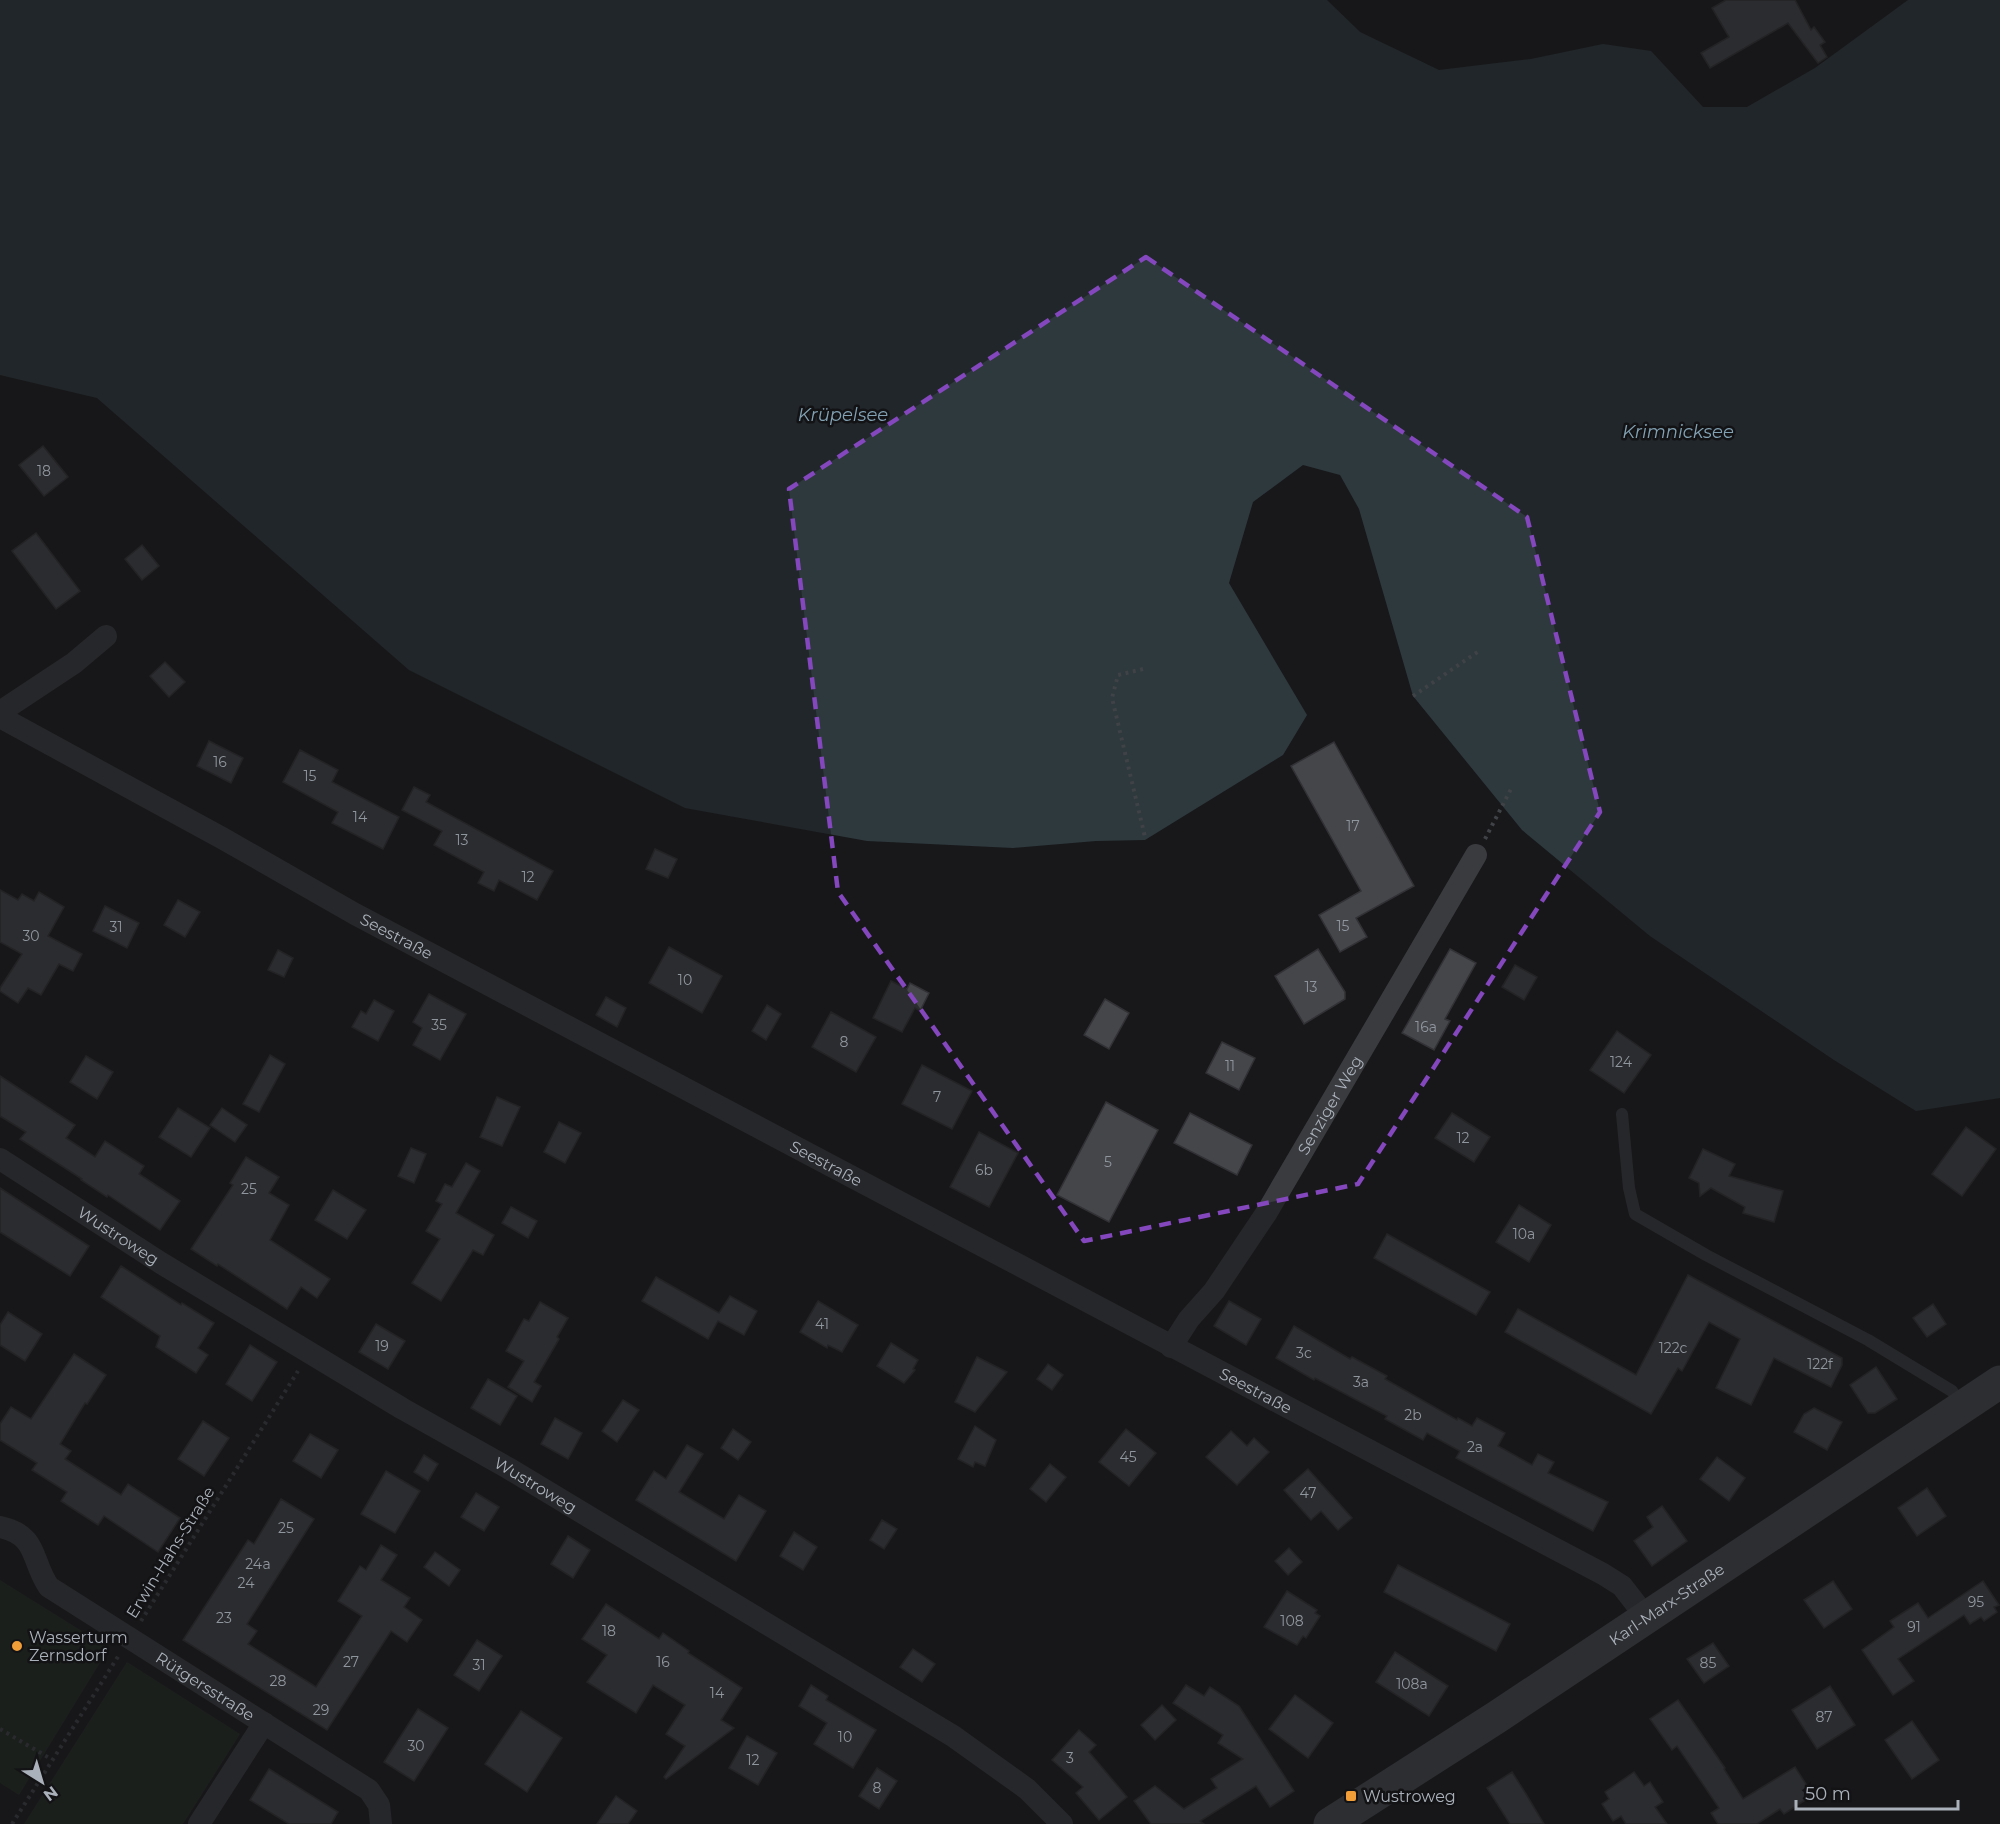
<svg xmlns="http://www.w3.org/2000/svg" width="2000" height="1824" font-family="Montserrat,sans-serif">
<style>
.green{fill:#202820}
.water{fill:#2e393e}
.building{fill:#44464a;stroke:#323236;stroke-width:1.5}
.lines{fill:none;stroke-linecap:round;stroke-linejoin:round}
.path{stroke:#3f4246;stroke-width:4;stroke-dasharray:3 4.5;stroke-linecap:butt}
.lane{stroke:#393b3f;stroke-width:12}
.street{stroke:#393b3f;stroke-width:22}
.secondary{stroke:#474a4f;stroke-width:33}
.marked{fill:none;stroke:#8447be;stroke-width:4.5;stroke-dasharray:12 8;stroke-linejoin:round}
.poi-dot{fill:#f29e38;stroke:#131315;stroke-width:2}
.labels{text-anchor:middle;stroke-width:5;stroke-linejoin:round;paint-order:stroke}
.number-label{font-size:14px;fill:#90969e}
.street-label{font-size:16px;fill:#aab1ba;stroke:#131315}
.poi-label{font-size:16px;fill:#aab1ba;stroke:#131315;text-anchor:start}
.water-label{font-size:18px;font-style:italic;fill:#82a2b4;stroke:#131315}
</style>
<rect width="100%" height="100%" fill="#18181a"/>
<g class="green">
<path d="M 0,1580 L 109,1648 L 19,1795 L 0,1783 Z"/>
<path d="M 127,1662 L 240,1734 L 183,1824 L 24,1824 Z"/>
</g>
<path class="water" d="M 0,0 L 1327,0 L 1360,32 L 1439,70 L 1531,59 L 1603,44 L 1651,51 L 1703,107 L 1747,107 L 1815,68 L 1908,0 L 2000,0 L 2000,1098 L 1916,1111 L 1834,1060 L 1650,936 L 1522,830 L 1413,696 L 1359,509 L 1340,475 L 1303,465 L 1253,502 L 1229,583 L 1307,715 L 1283,755 L 1145,840 L 1096,841 L 1013,848 L 867,841 L 685,808 L 409,670 L 97,398 L 0,375 Z"/>
<g class="building">
<path d="M 1726,0 L 1795,0 L 1811,30 L 1814,27 L 1825,42 L 1820,45 L 1827,57 L 1818,63 L 1788,23 L 1710,68 L 1701,53 L 1729,37 L 1712,8 Z"/>
<path d="M 43,446 L 68,477 L 44,496 L 19,465 Z"/>
<path d="M 36,533 L 80,591 L 56,609 L 12,551 Z"/>
<path d="M 142,545 L 159,566 L 142,580 L 125,559 Z"/>
<path d="M 165,662 L 185,682 L 169,697 L 150,676 Z"/>
<path d="M 209,741 L 243,758 L 231,783 L 197,766 Z"/>
<path d="M 1334,742 L 1414,886 L 1356,918 L 1367,937 L 1340,952 L 1319,915 L 1361,891 L 1291,766 Z"/>
<path d="M 300,750 L 338,770 L 332,782 L 399,817 L 383,849 L 332,823 L 338,812 L 283,782 Z"/>
<path d="M 414,787 L 430,795 L 426,802 L 553,871 L 537,900 L 499,880 L 494,891 L 478,883 L 484,872 L 434,845 L 442,831 L 402,810 Z"/>
<path d="M 655,849 L 677,859 L 668,878 L 646,869 Z"/>
<path d="M 0,890 L 18,900 L 22,894 L 34,901 L 39,892 L 64,907 L 48,936 L 82,954 L 73,971 L 59,964 L 41,995 L 28,988 L 18,1003 L 0,991 L 0,988 L 22,954 L 0,942 Z"/>
<path d="M 178,900 L 200,912 L 185,937 L 164,925 Z"/>
<path d="M 105,906 L 139,923 L 127,948 L 93,931 Z"/>
<path d="M 669,947 L 722,976 L 702,1013 L 649,983 Z"/>
<path d="M 1318,949 L 1345,992 L 1345,999 L 1304,1024 L 1275,976 Z"/>
<path d="M 1450,949 L 1476,963 L 1445,1019 L 1450,1021 L 1434,1050 L 1402,1033 Z"/>
<path d="M 278,950 L 293,958 L 284,977 L 268,970 Z"/>
<path d="M 1515,965 L 1537,977 L 1524,1000 L 1502,987 Z"/>
<path d="M 891,981 L 907,989 L 910,983 L 929,993 L 920,1011 L 915,1008 L 902,1032 L 873,1018 Z"/>
<path d="M 429,994 L 466,1014 L 440,1060 L 413,1045 L 422,1028 L 413,1022 Z"/>
<path d="M 606,997 L 626,1008 L 617,1027 L 596,1015 Z"/>
<path d="M 1105,999 L 1129,1013 L 1109,1049 L 1084,1035 Z"/>
<path d="M 374,1000 L 394,1011 L 378,1041 L 352,1027 L 361,1011 L 366,1014 Z"/>
<path d="M 767,1005 L 781,1014 L 766,1040 L 752,1031 Z"/>
<path d="M 831,1012 L 876,1037 L 856,1072 L 812,1047 Z"/>
<path d="M 1617,1031 L 1651,1055 L 1624,1093 L 1590,1070 Z"/>
<path d="M 1222,1042 L 1255,1058 L 1239,1090 L 1206,1073 Z"/>
<path d="M 270,1055 L 285,1064 L 259,1112 L 243,1104 Z"/>
<path d="M 86,1056 L 113,1072 L 97,1099 L 70,1082 Z"/>
<path d="M 922,1065 L 972,1091 L 952,1129 L 902,1104 Z"/>
<path d="M 0,1076 L 75,1125 L 66,1138 L 95,1157 L 105,1141 L 144,1166 L 139,1174 L 180,1201 L 160,1230 L 108,1195 L 107,1197 L 81,1180 L 82,1179 L 20,1139 L 26,1132 L 0,1116 Z"/>
<path d="M 497,1097 L 520,1107 L 502,1146 L 480,1137 Z"/>
<path d="M 1106,1102 L 1158,1130 L 1109,1222 L 1057,1195 Z"/>
<path d="M 178,1108 L 210,1128 L 191,1157 L 159,1137 Z"/>
<path d="M 222,1108 L 247,1125 L 235,1142 L 210,1125 Z"/>
<path d="M 1190,1113 L 1252,1145 L 1237,1175 L 1174,1143 Z"/>
<path d="M 1452,1113 L 1490,1137 L 1474,1162 L 1435,1138 Z"/>
<path d="M 559,1122 L 581,1133 L 565,1163 L 544,1152 Z"/>
<path d="M 1966,1127 L 1996,1149 L 1962,1196 L 1932,1174 Z"/>
<path d="M 979,1132 L 1018,1153 L 989,1207 L 950,1187 Z"/>
<path d="M 411,1148 L 426,1154 L 414,1183 L 398,1176 Z"/>
<path d="M 1703,1149 L 1735,1164 L 1729,1176 L 1783,1191 L 1774,1222 L 1743,1213 L 1745,1207 L 1711,1188 L 1700,1196 L 1699,1183 L 1689,1178 Z"/>
<path d="M 246,1157 L 279,1177 L 269,1193 L 289,1205 L 270,1240 L 330,1279 L 317,1298 L 301,1287 L 287,1309 L 218,1264 L 217,1266 L 191,1249 L 233,1185 L 230,1183 Z"/>
<path d="M 466,1163 L 480,1171 L 456,1213 L 494,1235 L 483,1255 L 473,1250 L 441,1301 L 412,1283 L 440,1239 L 426,1231 L 442,1204 L 436,1201 L 445,1184 L 452,1187 Z"/>
<path d="M 0,1188 L 89,1246 L 70,1276 L 0,1232 Z"/>
<path d="M 333,1190 L 366,1210 L 347,1239 L 315,1220 Z"/>
<path d="M 1519,1205 L 1551,1225 L 1529,1262 L 1496,1242 Z"/>
<path d="M 511,1207 L 537,1221 L 528,1238 L 502,1223 Z"/>
<path d="M 1387,1234 L 1490,1292 L 1476,1315 L 1374,1258 Z"/>
<path d="M 121,1266 L 181,1305 L 182,1303 L 214,1323 L 198,1348 L 208,1355 L 196,1373 L 156,1347 L 160,1336 L 101,1297 Z"/>
<path d="M 1688,1275 L 1842,1358 L 1842,1365 L 1831,1387 L 1774,1358 L 1751,1405 L 1716,1388 L 1740,1339 L 1709,1322 L 1682,1371 L 1678,1368 L 1651,1414 L 1505,1332 L 1518,1309 L 1636,1375 Z"/>
<path d="M 656,1277 L 719,1313 L 730,1296 L 757,1311 L 744,1335 L 718,1321 L 708,1339 L 642,1301 Z"/>
<path d="M 818,1301 L 858,1325 L 842,1352 L 828,1345 L 827,1348 L 800,1332 Z"/>
<path d="M 1229,1301 L 1261,1319 L 1246,1345 L 1214,1326 Z"/>
<path d="M 540,1302 L 568,1318 L 557,1337 L 559,1339 L 534,1382 L 541,1386 L 532,1402 L 508,1387 L 524,1361 L 506,1351 L 524,1319 L 529,1321 Z"/>
<path d="M 1933,1304 L 1946,1324 L 1927,1337 L 1913,1318 Z"/>
<path d="M 8,1312 L 42,1334 L 25,1361 L 0,1345 L 0,1325 Z"/>
<path d="M 376,1324 L 405,1341 L 388,1369 L 359,1352 Z"/>
<path d="M 1294,1326 L 1350,1359 L 1352,1357 L 1387,1376 L 1385,1379 L 1457,1420 L 1458,1418 L 1472,1426 L 1477,1418 L 1505,1433 L 1498,1446 L 1532,1465 L 1538,1454 L 1554,1462 L 1548,1473 L 1608,1502 L 1593,1531 L 1456,1458 L 1460,1451 L 1427,1433 L 1423,1440 L 1385,1419 L 1387,1416 L 1315,1378 L 1314,1380 L 1276,1358 Z"/>
<path d="M 891,1343 L 918,1360 L 913,1369 L 915,1370 L 904,1383 L 877,1366 Z"/>
<path d="M 250,1345 L 277,1362 L 252,1401 L 226,1384 Z"/>
<path d="M 74,1354 L 106,1375 L 87,1404 L 85,1403 L 60,1444 L 71,1451 L 65,1459 L 121,1495 L 128,1484 L 180,1518 L 158,1552 L 104,1516 L 98,1525 L 61,1501 L 67,1492 L 32,1470 L 37,1463 L 0,1440 L 0,1424 L 11,1407 L 31,1419 Z"/>
<path d="M 977,1357 L 1007,1372 L 975,1412 L 955,1402 Z"/>
<path d="M 1048,1364 L 1063,1375 L 1052,1390 L 1037,1379 Z"/>
<path d="M 1876,1367 L 1897,1399 L 1875,1413 L 1868,1413 L 1850,1385 Z"/>
<path d="M 488,1379 L 517,1396 L 500,1425 L 471,1408 Z"/>
<path d="M 623,1400 L 639,1410 L 617,1442 L 602,1431 Z"/>
<path d="M 1814,1408 L 1842,1422 L 1827,1450 L 1794,1432 L 1804,1414 Z"/>
<path d="M 555,1418 L 582,1433 L 568,1459 L 541,1444 Z"/>
<path d="M 203,1421 L 229,1438 L 204,1476 L 178,1459 Z"/>
<path d="M 975,1426 L 996,1440 L 985,1466 L 975,1462 L 973,1467 L 958,1459 Z"/>
<path d="M 733,1429 L 751,1442 L 738,1460 L 721,1448 Z"/>
<path d="M 1126,1429 L 1156,1453 L 1129,1486 L 1099,1462 Z"/>
<path d="M 1231,1431 L 1247,1446 L 1254,1438 L 1269,1452 L 1237,1485 L 1206,1457 Z"/>
<path d="M 310,1434 L 338,1450 L 321,1478 L 293,1461 Z"/>
<path d="M 687,1445 L 703,1454 L 679,1492 L 724,1519 L 739,1495 L 766,1511 L 736,1561 L 636,1500 L 654,1471 L 666,1479 Z"/>
<path d="M 424,1455 L 438,1464 L 428,1481 L 414,1472 Z"/>
<path d="M 1717,1457 L 1745,1478 L 1729,1501 L 1700,1479 Z"/>
<path d="M 1050,1464 L 1066,1477 L 1046,1502 L 1030,1489 Z"/>
<path d="M 1308,1469 L 1352,1518 L 1338,1530 L 1321,1511 L 1311,1520 L 1284,1490 Z"/>
<path d="M 386,1471 L 420,1491 L 395,1533 L 361,1514 Z"/>
<path d="M 1927,1488 L 1946,1516 L 1917,1536 L 1898,1508 Z"/>
<path d="M 476,1493 L 499,1507 L 484,1531 L 461,1517 Z"/>
<path d="M 281,1499 L 314,1519 L 247,1624 L 257,1631 L 248,1644 L 316,1687 L 362,1616 L 338,1601 L 360,1566 L 366,1570 L 381,1545 L 397,1555 L 381,1580 L 410,1598 L 404,1607 L 422,1620 L 407,1642 L 391,1631 L 327,1730 L 183,1640 L 248,1540 L 254,1544 Z"/>
<path d="M 1662,1506 L 1687,1541 L 1652,1566 L 1634,1541 L 1653,1527 L 1647,1517 Z"/>
<path d="M 882,1520 L 897,1529 L 884,1549 L 870,1540 Z"/>
<path d="M 794,1532 L 817,1547 L 803,1570 L 780,1556 Z"/>
<path d="M 568,1536 L 590,1550 L 573,1578 L 551,1564 Z"/>
<path d="M 1289,1548 L 1302,1562 L 1288,1575 L 1275,1561 Z"/>
<path d="M 435,1552 L 460,1570 L 449,1586 L 424,1567 Z"/>
<path d="M 1398,1565 L 1510,1624 L 1496,1651 L 1384,1592 Z"/>
<path d="M 1833,1581 L 1852,1609 L 1824,1628 L 1804,1600 Z"/>
<path d="M 1983,1581 L 1999,1605 L 1994,1607 L 1997,1612 L 1984,1621 L 1981,1617 L 1970,1624 L 1964,1615 L 1898,1659 L 1914,1681 L 1893,1695 L 1862,1650 L 1894,1627 L 1890,1621 L 1918,1603 L 1928,1618 Z"/>
<path d="M 1287,1591 L 1317,1610 L 1315,1613 L 1320,1616 L 1306,1638 L 1303,1636 L 1297,1645 L 1264,1627 Z"/>
<path d="M 606,1604 L 659,1639 L 663,1633 L 689,1651 L 688,1653 L 742,1688 L 721,1720 L 734,1728 L 666,1779 L 664,1777 L 685,1746 L 666,1734 L 685,1705 L 653,1685 L 636,1713 L 587,1682 L 607,1655 L 582,1639 Z"/>
<path d="M 477,1640 L 502,1656 L 479,1691 L 454,1675 Z"/>
<path d="M 1713,1643 L 1729,1666 L 1704,1683 L 1687,1659 Z"/>
<path d="M 913,1649 L 935,1664 L 922,1682 L 900,1667 Z"/>
<path d="M 1395,1652 L 1448,1686 L 1429,1716 L 1376,1682 Z"/>
<path d="M 811,1685 L 828,1696 L 826,1700 L 876,1730 L 853,1768 L 814,1744 L 827,1723 L 799,1706 Z"/>
<path d="M 1186,1685 L 1204,1696 L 1210,1687 L 1239,1706 L 1294,1791 L 1270,1807 L 1256,1786 L 1200,1821 L 1204,1824 L 1151,1824 L 1134,1801 L 1155,1786 L 1184,1809 L 1217,1788 L 1211,1779 L 1243,1759 L 1218,1743 L 1223,1735 L 1173,1703 Z"/>
<path d="M 1830,1686 L 1855,1725 L 1817,1749 L 1792,1710 Z"/>
<path d="M 1295,1695 L 1333,1723 L 1308,1758 L 1269,1729 Z"/>
<path d="M 1678,1700 L 1725,1768 L 1724,1769 L 1743,1799 L 1795,1767 L 1813,1795 L 1784,1814 L 1780,1809 L 1757,1824 L 1718,1824 L 1711,1813 L 1719,1808 L 1677,1746 L 1672,1750 L 1650,1719 Z"/>
<path d="M 1162,1705 L 1176,1720 L 1155,1740 L 1141,1725 Z"/>
<path d="M 418,1709 L 448,1728 L 414,1781 L 384,1762 Z"/>
<path d="M 521,1711 L 562,1738 L 527,1792 L 485,1764 Z"/>
<path d="M 1912,1721 L 1939,1760 L 1912,1779 L 1885,1740 Z"/>
<path d="M 1079,1730 L 1096,1745 L 1089,1752 L 1127,1797 L 1099,1820 L 1076,1793 L 1083,1787 L 1052,1760 Z"/>
<path d="M 747,1736 L 777,1753 L 758,1785 L 729,1768 Z"/>
<path d="M 877,1768 L 897,1781 L 879,1809 L 859,1796 Z"/>
<path d="M 269,1769 L 338,1812 L 331,1824 L 289,1824 L 250,1800 Z"/>
<path d="M 1512,1772 L 1526,1794 L 1544,1824 L 1510,1824 L 1487,1788 Z"/>
<path d="M 1634,1772 L 1644,1786 L 1650,1782 L 1663,1802 L 1655,1807 L 1667,1824 L 1626,1824 L 1621,1816 L 1613,1821 L 1602,1804 L 1609,1799 L 1605,1792 Z"/>
<path d="M 616,1796 L 637,1811 L 628,1824 L 597,1824 Z"/>
</g>
<g class="lines">
<g class="path">
<path d="M 1143,669 L 1118,675 L 1112,698 L 1145,837"/>
<path d="M 1413,696 L 1479,651"/>
<path d="M 1485,839 L 1511,789"/>
<path d="M 141,1621 L 298,1371"/>
<path d="M 0,1729 L 51,1759"/>
<path d="M 12,1824 L 119,1655"/>
</g>
<path class="lane" d="M 1622,1114 L 1629,1188 L 1635,1214 L 1706,1255 L 1868,1340 L 1952,1391 L 1962,1405"/>
<g class="street">
<path d="M 0,712 L 74,663 L 106,636"/>
<path id="s1" d="M 0,717 L 222,838 L 355,914 L 1603,1574 L 1622,1586 L 1646,1617"/>
<path id="s2" d="M 0,1159 L 161,1263 L 403,1409 L 508,1468 L 953,1736 L 1027,1789 L 1062,1824"/>
<path id="s3" d="M 1171,1347 L 1189,1319 L 1214,1291 L 1267,1212 L 1476,855"/>
<path id="s4" d="M 0,1527 C 39,1535 31,1562 49,1587 L 369,1790 L 379,1805 L 381,1824"/>
<path d="M 199,1824 L 264,1723"/>
</g>
<path class="secondary" id="s5" d="M 1330,1824 L 1497,1717 L 2000,1382"/>
</g>
<path d="M0 0H2000V1824H0ZM 1146,257 L 1527,517 L 1600,812 L 1358,1184 L 1084,1241 L 838,892 L 789,489 Z" fill="#18181a" fill-opacity=".55" fill-rule="evenodd"/>
<path class="marked" d="M 1146,257 L 1527,517 L 1600,812 L 1358,1184 L 1084,1241 L 838,892 L 789,489 Z"/>
<g class="poi-dot">
<circle cx="17" cy="1646" r="6"/>
<rect x="1345" y="1790" width="12" height="12" rx="3"/>
</g>
<g class="labels">
<g class="number-label">
<text x="44" y="476">18</text>
<text x="220" y="767">16</text>
<text x="310" y="781">15</text>
<text x="360" y="822">14</text>
<text x="1353" y="831">17</text>
<text x="462" y="845">13</text>
<text x="528" y="882">12</text>
<text x="1343" y="931">15</text>
<text x="116" y="932">31</text>
<text x="31" y="941">30</text>
<text x="685" y="985">10</text>
<text x="1311" y="992">13</text>
<text x="439" y="1030">35</text>
<text x="1426" y="1032">16a</text>
<text x="844" y="1047">8</text>
<text x="1621" y="1067">124</text>
<text x="1230" y="1071">11</text>
<text x="937" y="1102">7</text>
<text x="1463" y="1143">12</text>
<text x="1108" y="1167">5</text>
<text x="984" y="1175">6b</text>
<text x="249" y="1194">25</text>
<text x="1524" y="1239">10a</text>
<text x="822" y="1329">41</text>
<text x="382" y="1351">19</text>
<text x="1673" y="1353">122c</text>
<text x="1304" y="1358">3c</text>
<text x="1820" y="1369">122f</text>
<text x="1361" y="1387">3a</text>
<text x="1413" y="1420">2b</text>
<text x="1475" y="1452">2a</text>
<text x="1128" y="1462">45</text>
<text x="1308" y="1498">47</text>
<text x="286" y="1533">25</text>
<text x="258" y="1569">24a</text>
<text x="246" y="1588">24</text>
<text x="1976" y="1607">95</text>
<text x="224" y="1623">23</text>
<text x="1292" y="1626">108</text>
<text x="1914" y="1632">91</text>
<text x="609" y="1636">18</text>
<text x="351" y="1667">27</text>
<text x="663" y="1667">16</text>
<text x="1708" y="1668">85</text>
<text x="479" y="1670">31</text>
<text x="278" y="1686">28</text>
<text x="1412" y="1689">108a</text>
<text x="717" y="1698">14</text>
<text x="321" y="1715">29</text>
<text x="1824" y="1722">87</text>
<text x="845" y="1742">10</text>
<text x="416" y="1751">30</text>
<text x="1070" y="1763">3</text>
<text x="753" y="1765">12</text>
<text x="877" y="1793">8</text>
</g>
<g class="street-label">
<text dy="6" stroke="none"><textPath href="#s1" startOffset="453">Seestraße</textPath></text>
<text dy="6" stroke="none"><textPath href="#s3" startOffset="290">Senziger Weg</textPath></text>
<text dy="6" stroke="none"><textPath href="#s1" startOffset="939">Seestraße</textPath></text>
<text dy="6" stroke="none"><textPath href="#s2" startOffset="141">Wustroweg</textPath></text>
<text dy="6" stroke="none"><textPath href="#s1" startOffset="1425">Seestraße</textPath></text>
<text dy="6" stroke="none"><textPath href="#s2" startOffset="627">Wustroweg</textPath></text>
<text transform="translate(170 1552) rotate(-58)" y="6">Erwin-Hahs-Straße</text>
<text dy="6" stroke="none"><textPath href="#s5" startOffset="402">Karl-Marx-Straße</textPath></text>
<text dy="6" stroke="none"><textPath href="#s4" startOffset="267">Rütgersstraße</textPath></text>
</g>
<g class="poi-label">
<text x="29" y="1643">Wasserturm<tspan x="29" dy="18">Zernsdorf</tspan></text>
<text x="1363" y="1802">Wustroweg</text>
</g>
<g class="water-label">
<text x="843" y="421">Krüpelsee</text>
<text x="1678" y="438">Krimnicksee</text>
</g>
</g>
<g transform="translate(42 1782) rotate(143)" stroke="#131315" stroke-width="4.5" paint-order="stroke">
<path d="M0-4.5L10 22L0 15L-10 22Z" fill="#aab1ba"/>
<text y="-9" font-size="16" font-weight="bold" text-anchor="middle" fill="#aab1ba">N</text>
</g>
<path d="M1796 1800v9h162v-9" fill="none" stroke="#aab1ba" stroke-width="3"/>
<text x="1805" y="1800" font-size="18" fill="#aab1ba" stroke="#131315" stroke-width="4.5" paint-order="stroke">50 m</text>
</svg>
